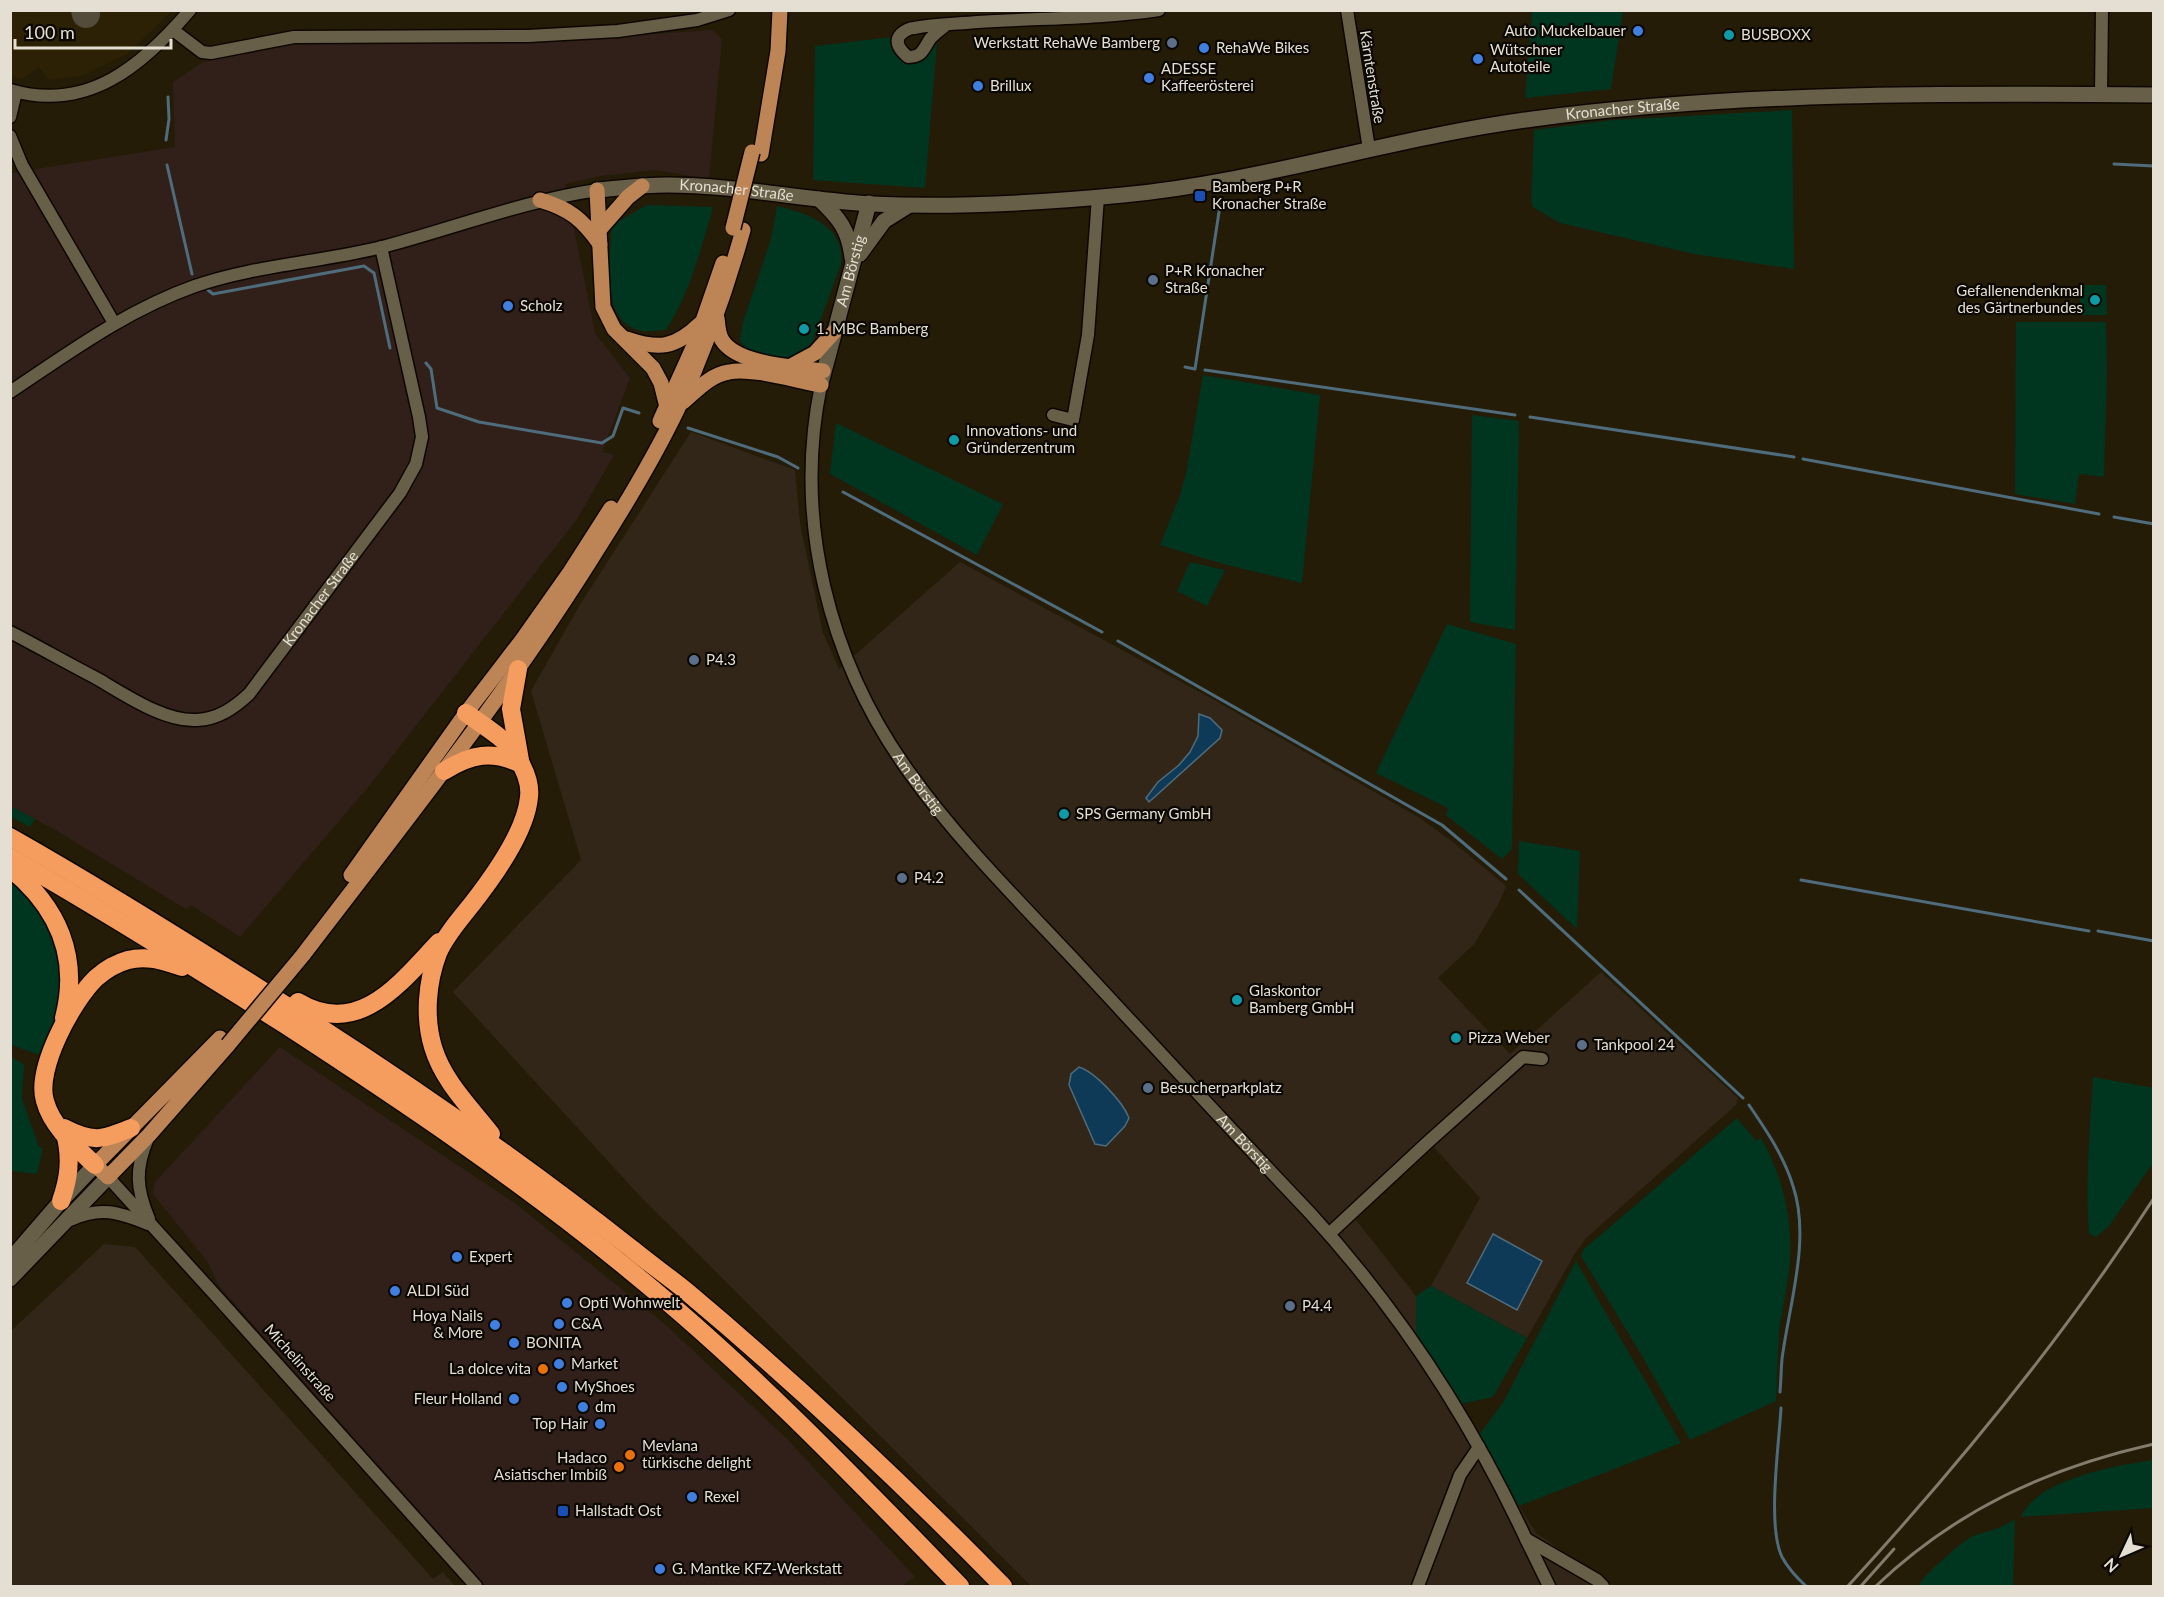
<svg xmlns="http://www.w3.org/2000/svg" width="2164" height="1597" font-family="Lato,sans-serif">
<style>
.commercial{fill:#312019}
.industrial{fill:#322618}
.built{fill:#2c2105}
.green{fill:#003520}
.water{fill:#0e3a57;stroke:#4e6c7c;stroke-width:1.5}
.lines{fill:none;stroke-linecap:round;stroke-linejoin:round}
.stream{stroke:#4e6c7c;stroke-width:3}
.taxiway{stroke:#544c3a;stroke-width:28}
.street-casing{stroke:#0e0700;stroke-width:15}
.secondary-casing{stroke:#0e0700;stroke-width:18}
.primary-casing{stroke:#0e0700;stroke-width:18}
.highway-casing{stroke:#0e0700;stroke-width:21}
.street{stroke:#685f48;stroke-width:12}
.secondary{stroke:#685f48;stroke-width:15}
.primary{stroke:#bd8456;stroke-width:15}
.highway{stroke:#f59c5f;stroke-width:18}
.rail{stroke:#837c6c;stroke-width:3}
.primary-bridge-casing{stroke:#0e0700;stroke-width:18;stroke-linecap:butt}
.primary-bridge{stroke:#bd8456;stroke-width:15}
.shop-dot{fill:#3f7fe0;stroke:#0b0702;stroke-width:2}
.culture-dot{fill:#0f9aa8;stroke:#0b0702;stroke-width:2}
.service-dot{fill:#5c6f8a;stroke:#0b0702;stroke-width:2}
.transit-dot{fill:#1a4fb4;stroke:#0b0702;stroke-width:2}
.food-dot{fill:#e8710a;stroke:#0b0702;stroke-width:2}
.labels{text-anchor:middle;stroke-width:4.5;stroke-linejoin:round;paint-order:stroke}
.poi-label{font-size:15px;fill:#e4dfd2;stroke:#0b0702;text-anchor:start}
.street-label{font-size:15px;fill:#e4dfd2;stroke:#0b0702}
</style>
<rect width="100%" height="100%" fill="#251c08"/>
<g class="commercial">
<path d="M 713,30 L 722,39 L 709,179 L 655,170 L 600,176 L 565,184 L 595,333 L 630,378 L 602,452 L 614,455 L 577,519 L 369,786 L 240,937 L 191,905 L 186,909 L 57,831 L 11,806 L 11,173 L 175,147 L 173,82 L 203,62 L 229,55 L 292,43 L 513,43 Z"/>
<path d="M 280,1047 L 516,1204 L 666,1325 L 786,1438 L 915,1577 L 902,1586 L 486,1586 L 219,1286 L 207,1261 L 153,1194 L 155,1182 Z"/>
</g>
<g class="industrial">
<path d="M 691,432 L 795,470 L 800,523 L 823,633 L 839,669 L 960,562 L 1216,701 L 1418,817 L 1453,842 L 1506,886 L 1499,903 L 1474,944 L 1438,978 L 1510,1054 L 1601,972 L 1738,1098 L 1736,1105 L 1586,1238 L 1575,1253 L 1527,1338 L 1431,1286 L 1480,1198 L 1433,1146 L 1355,1219 L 1416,1296 L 1416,1334 L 1461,1404 L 1519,1506 L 1536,1533 L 1613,1586 L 1031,1586 L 640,1196 L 453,992 L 581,860 L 531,691 L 581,603 Z"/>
<path d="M 104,1244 L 135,1247 L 433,1579 L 443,1572 L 455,1586 L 11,1586 L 11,1331 Z"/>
</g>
<path class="built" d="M 11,10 L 172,10 L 172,11 L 127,54 L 81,76 L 49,80 L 39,67 L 22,79 L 11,76 Z"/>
<g class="green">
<path d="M 1532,11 L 1623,11 L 1611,89 L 1525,98 Z"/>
<path d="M 892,37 C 894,53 906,73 925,58 C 930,54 933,47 937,42 L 925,188 L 813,180 L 815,46 Z"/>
<path d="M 1792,110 L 1794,269 L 1694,254 L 1560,223 L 1534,208 L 1531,202 L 1534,130 L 1613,120 Z"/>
<path d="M 647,205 L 713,207 C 701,249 690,293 666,330 C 658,330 650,332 642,331 C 599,324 610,256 612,225 Z"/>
<path d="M 777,206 C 807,213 846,226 841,264 L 813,341 C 798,364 754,365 740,340 L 743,322 L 771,239 Z"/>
<path d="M 2080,285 L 2106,285 L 2107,315 L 2080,315 Z"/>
<path d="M 2016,322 L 2106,322 L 2107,372 L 2104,477 L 2079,474 L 2075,504 L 2015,494 Z"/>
<path d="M 1203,375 L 1320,395 L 1302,583 L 1223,564 L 1160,545 L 1180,495 L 1186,474 Z"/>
<path d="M 1472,415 L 1519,421 L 1515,630 L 1470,622 Z"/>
<path d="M 836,423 L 1003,504 L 977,555 L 830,474 Z"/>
<path d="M 1190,562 L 1225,570 L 1207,606 L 1177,591 Z"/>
<path d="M 1447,624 L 1516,644 L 1512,849 L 1502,859 L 1446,815 L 1448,808 L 1376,773 Z"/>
<path d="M 10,806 L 35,819 L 30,827 L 11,817 Z"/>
<path d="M 1519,841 L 1580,851 L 1577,929 L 1518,874 Z"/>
<path d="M 11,880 C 47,914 66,947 58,998 C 57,1007 57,1017 54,1026 C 50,1036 45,1046 40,1055 L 11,1045 Z"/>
<path d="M 11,1057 L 24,1064 L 22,1099 L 39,1147 L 43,1148 L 37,1174 L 11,1171 Z"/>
<path d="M 2093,1077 L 2154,1088 L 2153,1163 L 2109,1226 L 2096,1237 L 2089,1234 C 2085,1182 2090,1129 2093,1077 Z"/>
<path d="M 1737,1118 L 1756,1141 L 1761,1138 C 1782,1175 1792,1215 1790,1258 C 1789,1284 1781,1310 1779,1336 C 1777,1357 1777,1379 1776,1401 L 1690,1440 L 1638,1349 L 1581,1256 L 1583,1250 Z"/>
<path d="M 1576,1261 L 1681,1443 L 1519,1506 L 1479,1435 L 1504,1401 Z"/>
<path d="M 1431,1286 L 1527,1338 L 1493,1397 L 1461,1404 L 1416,1333 L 1416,1296 Z"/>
<path d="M 2153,1460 L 2153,1508 L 2021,1517 C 2035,1480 2117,1465 2153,1460 Z"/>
<path d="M 2015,1519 L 2013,1586 L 1918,1586 C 1923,1576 1962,1541 1973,1536 C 1989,1530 2000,1530 2015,1519 Z"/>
</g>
<g class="water">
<path d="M 1199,714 L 1210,718 L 1222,730 L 1220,738 L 1149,802 L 1146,798 L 1158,782 L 1179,765 L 1190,752 L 1198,736 Z"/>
<path d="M 1079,1067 C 1095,1072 1123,1102 1129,1118 L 1125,1126 L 1106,1146 L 1095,1144 L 1069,1085 L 1071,1074 Z"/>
<path d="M 1493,1234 L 1542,1261 L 1517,1310 L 1467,1283 Z"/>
</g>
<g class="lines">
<g class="stream">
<path d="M 166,140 L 169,119 L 168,97"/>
<path d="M 2114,164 L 2154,166"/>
<path d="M 167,165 L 192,274"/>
<path d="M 208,290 L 213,294 L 364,266 L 374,273 L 390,348"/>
<path d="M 426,363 L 431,369 L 437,408 L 479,422 L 602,443 L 613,436 L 623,408 L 639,413"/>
<path d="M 1185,367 L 1195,369 L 1221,199"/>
<path d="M 1205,370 L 1515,415"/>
<path d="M 1530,417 L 1794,457"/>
<path d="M 688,428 L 778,457 L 798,468"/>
<path d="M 1803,459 L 2099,514"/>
<path d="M 843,492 L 1102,632"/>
<path d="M 2114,517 L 2154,524"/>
<path d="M 1118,641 L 1442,825 L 1506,879"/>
<path d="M 1801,880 L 2089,931"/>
<path d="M 1519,890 L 1743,1098"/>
<path d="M 2098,931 L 2154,941"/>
<path d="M 1749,1105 C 1766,1130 1784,1156 1793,1186 C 1811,1239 1789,1305 1782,1359 C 1781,1370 1781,1381 1780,1392"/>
<path d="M 1781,1408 C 1779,1445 1767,1526 1782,1557 C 1788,1568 1797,1578 1806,1586"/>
</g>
<path class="taxiway" d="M 85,10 L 86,14"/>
<defs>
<g id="street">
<path d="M 1347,10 L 1369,149"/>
<path d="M 946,25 C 941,29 934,34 930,39 C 923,50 922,57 908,57 C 901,51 893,42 901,34 C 904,31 910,28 914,28 C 935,24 957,24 978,22 C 1038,18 1099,19 1159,10"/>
<path d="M 173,30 L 202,52 L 211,53 L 294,37 L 528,36 L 618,31 L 697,20 L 729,10"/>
<path d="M 10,90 C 88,113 143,65 190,10"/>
<path d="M 2101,95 L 2102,10"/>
<path d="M 10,117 L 16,92"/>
<path d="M 10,136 L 22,165 L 114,323"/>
<path id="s1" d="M 821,385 C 793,520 829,661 909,772 C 959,842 1021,903 1079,965 C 1156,1048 1232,1131 1310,1213 C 1398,1309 1471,1421 1526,1539"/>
<path d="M 10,392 C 70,352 127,310 195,286 C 255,265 324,262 386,246 C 457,227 524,201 597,190"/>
<path d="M 1053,415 L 1073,420 L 1088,335 L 1098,197"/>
<path id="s2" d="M 10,632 C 39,647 67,663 96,678 C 124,694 164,722 197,720 C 218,719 234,708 249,694 L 400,493 L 416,464 L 422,437 L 419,417 L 381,247"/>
<path d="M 148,1138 C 135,1169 136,1188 149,1219"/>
<path d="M 108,1177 L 217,1297 L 476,1586"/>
<path d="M 70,1220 C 100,1206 119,1212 148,1224"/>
<path d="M 1329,1234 L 1428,1142 L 1523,1057 L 1542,1059"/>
<path d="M 1418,1586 L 1460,1475 L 1479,1447"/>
<path d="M 1549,1586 L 1526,1539 L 1597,1580 L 1603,1586"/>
</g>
<g id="secondary">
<path id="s3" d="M 597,190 C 620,188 644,185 667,185 C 736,185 803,200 871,204 C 954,208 1040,203 1123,195 C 1261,182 1395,137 1533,119 C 1737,92 1947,93 2154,95"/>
<path d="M 819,199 C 839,218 849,230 852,258"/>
<path d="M 860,254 L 884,221 L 908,206"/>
<path id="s4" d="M 821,383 L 869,203"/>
<path d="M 10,1260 L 61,1201 L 95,1165"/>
<path d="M 10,1279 L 108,1177"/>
</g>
<g id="primary">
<path d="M 761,154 L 778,51 L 780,10"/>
<path d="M 597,190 L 603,307 L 614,329 L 653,368 L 661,383 L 667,407"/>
<path d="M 540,200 C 570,209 582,219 600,244"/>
<path d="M 599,230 L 628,197 L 642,186"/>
<path d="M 717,318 C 718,325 718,334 722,340 C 737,365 797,367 823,371"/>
<path d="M 627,339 C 659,350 675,348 700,324"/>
<path d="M 791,366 L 815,353 L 834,332"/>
<path d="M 683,402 C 697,390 710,375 729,372 C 751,367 797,381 821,385"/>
<path d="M 660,421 L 696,341 L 723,263"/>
<path d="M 351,875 L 466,713 L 522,640 L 570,572 L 611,508"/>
<path d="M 303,955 C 403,824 507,694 595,553 C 625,506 654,458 678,408 C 705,350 726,291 743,230"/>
<path d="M 220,1038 L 95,1165 L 108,1177 L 149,1135 L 228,1045"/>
</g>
<g id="highway">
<path d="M 518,669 L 511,709 L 520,760"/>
<path d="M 466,713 C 482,725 504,737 515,754 C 523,766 531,781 529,797 C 526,832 493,877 472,904 C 460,919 445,936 438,953 C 427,982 424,1017 433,1047 C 443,1081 470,1107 491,1134"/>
<path d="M 444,771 C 471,754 492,750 521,764"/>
<path d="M 10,837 C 109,893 204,953 299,1014 C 415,1088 524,1164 632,1249 C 650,1264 669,1277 686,1291 C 797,1384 902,1483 1003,1586"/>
<path d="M 10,857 C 103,910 194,967 284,1024 C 404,1102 523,1182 633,1273 C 750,1368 855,1478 960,1586"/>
<path d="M 10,868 C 58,907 80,957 64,1018"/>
<path d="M 298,1002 C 359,1039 401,982 439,942"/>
<path d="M 64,1128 C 93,1143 102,1140 131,1128"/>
<path d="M 95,1165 C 76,1147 52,1127 45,1101 C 35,1069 73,1000 96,978 C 105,970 117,963 128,960 C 147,955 164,961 182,967"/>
<path d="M 61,1201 C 69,1178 71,1160 66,1137"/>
</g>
</defs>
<use href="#street" class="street-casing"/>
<use href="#secondary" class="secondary-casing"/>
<use href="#primary" class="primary-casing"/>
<use href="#highway" class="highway-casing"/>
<use href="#street" class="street"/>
<use href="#secondary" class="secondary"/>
<use href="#primary" class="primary"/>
<use href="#highway" class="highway"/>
<g class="rail">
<path d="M 1848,1586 C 1959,1465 2064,1337 2154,1198"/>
<path d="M 1861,1586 L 1894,1549"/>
<path d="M 1876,1586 C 1956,1510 2047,1468 2154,1444"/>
</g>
<defs>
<g id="primary-bridge">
<path d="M 733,228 L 752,152"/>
<path d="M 228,1045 L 303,955"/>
</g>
</defs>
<use href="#primary-bridge" class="primary-bridge-casing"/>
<use href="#primary-bridge" class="primary-bridge"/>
</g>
<g class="shop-dot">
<circle cx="1638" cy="31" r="6"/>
<circle cx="1204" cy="48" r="6"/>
<circle cx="1478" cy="59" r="6"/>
<circle cx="1149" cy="78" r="6"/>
<circle cx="978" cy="86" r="6"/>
<circle cx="508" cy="306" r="6"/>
<circle cx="457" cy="1257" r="6"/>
<circle cx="395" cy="1291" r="6"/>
<circle cx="567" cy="1303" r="6"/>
<circle cx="559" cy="1324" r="6"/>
<circle cx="495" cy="1325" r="6"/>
<circle cx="514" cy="1343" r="6"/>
<circle cx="559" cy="1364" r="6"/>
<circle cx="562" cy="1387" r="6"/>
<circle cx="514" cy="1399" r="6"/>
<circle cx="583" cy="1407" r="6"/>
<circle cx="600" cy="1424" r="6"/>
<circle cx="692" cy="1497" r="6"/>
<circle cx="660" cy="1569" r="6"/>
</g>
<g class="culture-dot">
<circle cx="1729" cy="35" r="6"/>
<circle cx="2095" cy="300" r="6"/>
<circle cx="804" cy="329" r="6"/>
<circle cx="954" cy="440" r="6"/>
<circle cx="1064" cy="814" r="6"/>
<circle cx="1237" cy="1000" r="6"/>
<circle cx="1456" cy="1038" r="6"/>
</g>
<g class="service-dot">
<circle cx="1172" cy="43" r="6"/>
<circle cx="1153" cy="280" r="6"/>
<circle cx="694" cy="660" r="6"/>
<circle cx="902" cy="878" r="6"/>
<circle cx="1582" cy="1045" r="6"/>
<circle cx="1148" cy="1088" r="6"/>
<circle cx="1290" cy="1306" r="6"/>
</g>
<g class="transit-dot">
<rect x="1194" y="190" width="12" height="12" rx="3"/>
<rect x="557" y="1505" width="12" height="12" rx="3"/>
</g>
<g class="food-dot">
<circle cx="543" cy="1369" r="6"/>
<circle cx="630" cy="1455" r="6"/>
<circle cx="619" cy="1467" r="6"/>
</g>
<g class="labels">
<g class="poi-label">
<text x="1626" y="36" text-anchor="end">Auto Muckelbauer</text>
<text x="1741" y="40">BUSBOXX</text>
<text x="1160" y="48" text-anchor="end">Werkstatt RehaWe Bamberg</text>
<text x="1216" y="53">RehaWe Bikes</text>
<text x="1490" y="55">Wütschner<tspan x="1490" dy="17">Autoteile</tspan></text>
<text x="1161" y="74">ADESSE<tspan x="1161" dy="17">Kaffeerösterei</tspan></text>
<text x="990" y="91">Brillux</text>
<text x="1212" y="192">Bamberg P+R<tspan x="1212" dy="17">Kronacher Straße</tspan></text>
<text x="1165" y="276">P+R Kronacher<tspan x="1165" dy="17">Straße</tspan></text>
<text x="2083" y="296" text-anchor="end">Gefallenendenkmal<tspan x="2083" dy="17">des Gärtnerbundes</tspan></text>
<text x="520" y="311">Scholz</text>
<text x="816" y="334">1. MBC Bamberg</text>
<text x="966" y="436">Innovations- und<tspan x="966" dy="17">Gründerzentrum</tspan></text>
<text x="706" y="665">P4.3</text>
<text x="1076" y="819">SPS Germany GmbH</text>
<text x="914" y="883">P4.2</text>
<text x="1249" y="996">Glaskontor<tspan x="1249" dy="17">Bamberg GmbH</tspan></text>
<text x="1468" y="1043">Pizza Weber</text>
<text x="1594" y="1050">Tankpool 24</text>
<text x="1160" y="1093">Besucherparkplatz</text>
<text x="469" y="1262">Expert</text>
<text x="407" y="1296">ALDI Süd</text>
<text x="579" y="1308">Opti Wohnwelt</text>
<text x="1302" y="1311">P4.4</text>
<text x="483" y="1321" text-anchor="end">Hoya Nails<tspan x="483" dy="17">&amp; More</tspan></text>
<text x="571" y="1329">C&amp;A</text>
<text x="526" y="1348">BONITA</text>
<text x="571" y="1369">Market</text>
<text x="531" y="1374" text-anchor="end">La dolce vita</text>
<text x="574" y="1392">MyShoes</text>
<text x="502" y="1404" text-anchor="end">Fleur Holland</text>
<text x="595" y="1412">dm</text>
<text x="588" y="1429" text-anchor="end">Top Hair</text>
<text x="642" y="1451">Mevlana<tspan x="642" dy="17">türkische delight</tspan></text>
<text x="607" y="1463" text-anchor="end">Hadaco<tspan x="607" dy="17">Asiatischer Imbiß</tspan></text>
<text x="704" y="1502">Rexel</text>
<text x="575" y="1516">Hallstadt Ost</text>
<text x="672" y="1574">G. Mantke KFZ-Werkstatt</text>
</g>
<g class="street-label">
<text transform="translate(1372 77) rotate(81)" y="5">Kärntenstraße</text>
<text dy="5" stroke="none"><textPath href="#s3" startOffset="1035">Kronacher Straße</textPath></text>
<text dy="5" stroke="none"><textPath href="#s3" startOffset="140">Kronacher Straße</textPath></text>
<text dy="5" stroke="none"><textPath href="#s4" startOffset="116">Am Börstig</textPath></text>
<text dy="5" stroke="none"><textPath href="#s2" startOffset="387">Kronacher Straße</textPath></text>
<text dy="5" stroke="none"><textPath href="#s1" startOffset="423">Am Börstig</textPath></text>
<text dy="5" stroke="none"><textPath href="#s1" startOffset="909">Am Börstig</textPath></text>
<text transform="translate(300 1363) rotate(48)" y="5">Michelinstraße</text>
</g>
</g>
<rect width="2164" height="1597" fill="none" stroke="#e4dfd2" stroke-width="24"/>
<g transform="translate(2122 1555) rotate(226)" stroke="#0b0702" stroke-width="4.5" paint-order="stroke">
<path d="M0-4.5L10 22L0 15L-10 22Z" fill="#e4dfd2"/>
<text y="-9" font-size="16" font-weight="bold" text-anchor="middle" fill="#e4dfd2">N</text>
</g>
<path d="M15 39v9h156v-9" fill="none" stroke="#e4dfd2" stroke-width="3"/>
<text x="24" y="39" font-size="18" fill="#e4dfd2" stroke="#0b0702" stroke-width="4.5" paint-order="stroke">100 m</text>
</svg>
